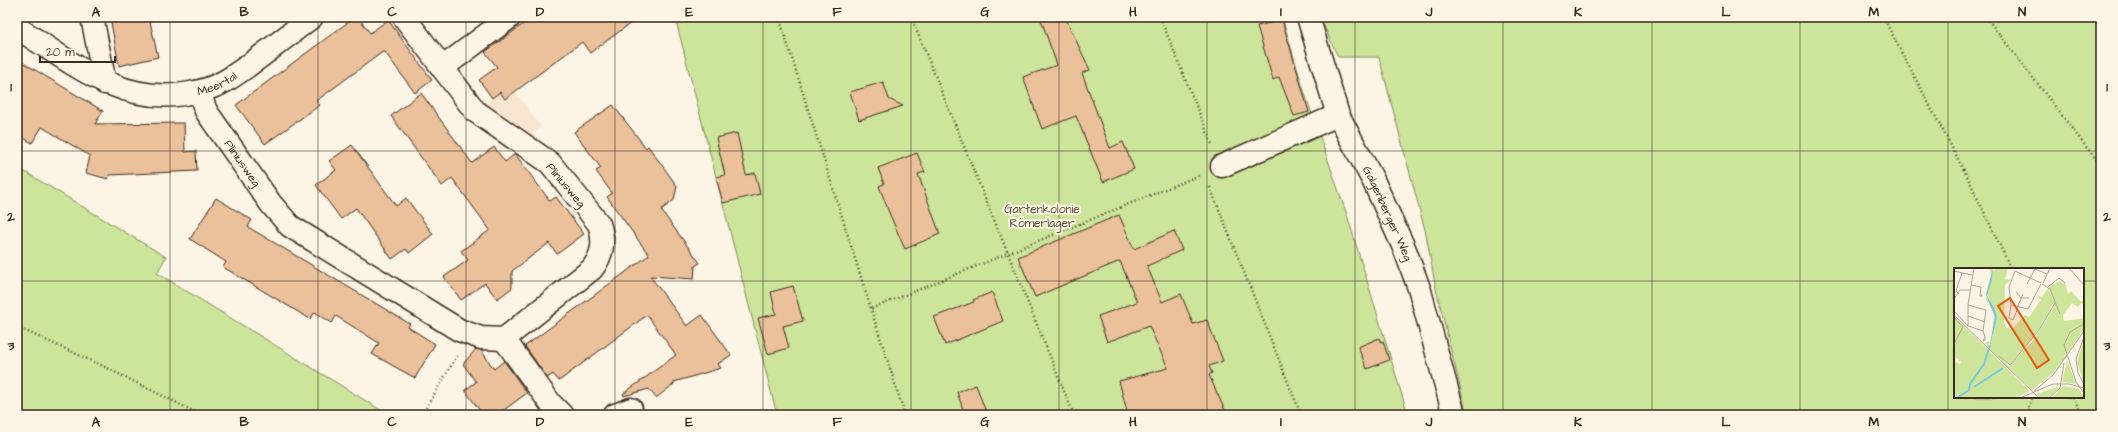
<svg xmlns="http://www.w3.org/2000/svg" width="2118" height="432" font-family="'Architects Daughter',sans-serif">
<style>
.built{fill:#f7e5cf}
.green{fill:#cde59b;stroke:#84885c;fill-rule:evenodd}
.building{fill:#ebc19b;stroke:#3b2a1e}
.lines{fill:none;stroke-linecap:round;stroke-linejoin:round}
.minor-casing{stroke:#3b2a1e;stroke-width:25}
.path{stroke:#3b2a1e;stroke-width:2.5;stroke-dasharray:1 3;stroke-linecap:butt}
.minor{stroke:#fcf5e5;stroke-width:22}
.grid{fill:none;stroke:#3b2a1e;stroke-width:1;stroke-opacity:0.55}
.labels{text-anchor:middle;stroke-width:4;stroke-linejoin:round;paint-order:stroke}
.street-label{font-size:12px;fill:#3b2a1e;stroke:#fcf5e5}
.park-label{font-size:12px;fill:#584f37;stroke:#fcf5e5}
.inset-river{fill:none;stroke:#7ac5da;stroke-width:2}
.inset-road{fill:none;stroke:#afa495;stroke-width:1}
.view{fill:#e8590c;fill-opacity:0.15;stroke:#e8590c;stroke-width:2}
.inset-edge{fill:none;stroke:#3b2a1e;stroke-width:2}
.neatline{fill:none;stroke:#3b2a1e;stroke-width:1.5}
.grid-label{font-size:13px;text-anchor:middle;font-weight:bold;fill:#3b2a1e}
</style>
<rect width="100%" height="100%" fill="#fcf5e5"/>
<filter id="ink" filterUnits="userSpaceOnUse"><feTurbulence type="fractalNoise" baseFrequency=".025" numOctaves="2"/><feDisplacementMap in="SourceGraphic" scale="8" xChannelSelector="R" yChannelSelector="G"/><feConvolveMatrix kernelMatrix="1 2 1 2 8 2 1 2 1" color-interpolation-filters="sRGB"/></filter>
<g filter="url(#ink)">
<path class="built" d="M 497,67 L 541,127 L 532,134 L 539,143 L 482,105 L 492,98 L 479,80 Z"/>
<g class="green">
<path d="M 675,17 L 1282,17 L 1304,91 L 1347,215 L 1408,415 L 777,415 Z"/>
<path d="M 1320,17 L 2101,17 L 2101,415 L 1467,415 L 1436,289 L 1426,234 L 1379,57 L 1338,57 ZM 1955,269 L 2083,269 L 2083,397 L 1955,397 Z"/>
<path d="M 17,167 L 166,257 L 157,273 L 389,415 L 17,415 Z"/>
</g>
<g class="building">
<path d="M 110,17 L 149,17 L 158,57 L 119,66 Z"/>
<path d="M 355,17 L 358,17 L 370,33 L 388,20 L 432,80 L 415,93 L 384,51 L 316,101 L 320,105 L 265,144 L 236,105 Z"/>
<path d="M 533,17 L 639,17 L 590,53 L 582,42 L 505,99 L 500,92 L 492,98 L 479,80 L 497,67 L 485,52 Z"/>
<path d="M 1040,17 L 1065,17 L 1090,70 L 1082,73 L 1110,148 L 1123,142 L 1134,169 L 1103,182 L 1076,116 L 1042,129 L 1023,77 L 1057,65 Z"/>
<path d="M 1282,20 L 1309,112 L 1294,116 L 1279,77 L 1273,80 L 1257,26 Z"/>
<path d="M 17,59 L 103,111 L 95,124 L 184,123 L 185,152 L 196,151 L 197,171 L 109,175 L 108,179 L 86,173 L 90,156 L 42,127 L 32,143 L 17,134 Z"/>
<path d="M 883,82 L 889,99 L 903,106 L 859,120 L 850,92 Z"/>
<path d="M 421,93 L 472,163 L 494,147 L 505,162 L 515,154 L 550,201 L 556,197 L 584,234 L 557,254 L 549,243 L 512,271 L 512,288 L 497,299 L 485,283 L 461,300 L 444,277 L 468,260 L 461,251 L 490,230 L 452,178 L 442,186 L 391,116 Z"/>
<path d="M 613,105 L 646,148 L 648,146 L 677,186 L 674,200 L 661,210 L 700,263 L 695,266 L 694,279 L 650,276 L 687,326 L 702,315 L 731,355 L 718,364 L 721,368 L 674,382 L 674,384 L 656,398 L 649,389 L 624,396 L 623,394 L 676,355 L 647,315 L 559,381 L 553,374 L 547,378 L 525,346 L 649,255 L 607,197 L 612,193 L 596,171 L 601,168 L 574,132 Z"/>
<path d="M 737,133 L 746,175 L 755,173 L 760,194 L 723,203 L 716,177 L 725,175 L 716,138 Z"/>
<path d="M 352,145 L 396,206 L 406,198 L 433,234 L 409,253 L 406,249 L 392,259 L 356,208 L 341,219 L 316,185 L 336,170 L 329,161 Z"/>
<path d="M 917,153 L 925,172 L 918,174 L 940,234 L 905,249 L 890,215 L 879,186 L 884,184 L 878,168 Z"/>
<path d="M 216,198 L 252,220 L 248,227 L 410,324 L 408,327 L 435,344 L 415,378 L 372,354 L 379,343 L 336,316 L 332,323 L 315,312 L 310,319 L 223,267 L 226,262 L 190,239 Z"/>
<path d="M 1119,215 L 1134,249 L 1174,231 L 1182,250 L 1147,266 L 1162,302 L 1181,294 L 1193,324 L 1207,320 L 1223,361 L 1209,366 L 1212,373 L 1209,375 L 1227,415 L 1128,415 L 1119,381 L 1168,368 L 1149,326 L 1107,342 L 1098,316 L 1137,302 L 1120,261 L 1035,297 L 1018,257 Z"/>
<path d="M 793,286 L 803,321 L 783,326 L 789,348 L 768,354 L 758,318 L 776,314 L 771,292 Z"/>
<path d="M 992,292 L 1003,321 L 945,345 L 934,317 L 974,302 L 973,300 Z"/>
<path d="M 1379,338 L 1381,342 L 1383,341 L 1389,360 L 1367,369 L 1358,347 Z"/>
<path d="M 476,349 L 481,350 L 494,369 L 504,361 L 527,393 L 497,415 L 483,415 L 465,390 L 476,382 L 463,364 Z"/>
<path d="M 976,385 L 987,415 L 965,415 L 957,392 Z"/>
</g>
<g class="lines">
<defs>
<g id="minor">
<path d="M 92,17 L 105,83"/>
<path id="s1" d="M 1308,17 L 1338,115 L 1373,180 L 1405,250 L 1420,291 L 1454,415"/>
<path id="s2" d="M 17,28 C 71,61 117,104 184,94 C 199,92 214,88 227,80 C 256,62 284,38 312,17"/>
<path d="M 442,68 L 510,17"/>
<path id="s3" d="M 199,92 L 206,111 L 271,204 L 290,226 L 459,330 L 481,338 L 504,339 L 592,269 C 603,255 605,241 599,224 L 550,163 L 475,111 L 404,17"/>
<path d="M 1222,166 L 1338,115"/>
<path d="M 504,339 L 551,404 L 562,415"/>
<path d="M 615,415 L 631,409"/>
</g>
</defs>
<use href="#minor" class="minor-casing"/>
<g class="path">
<path d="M 779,17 L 871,309"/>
<path d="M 911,17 L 1074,415"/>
<path d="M 1160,17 L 1212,144"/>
<path d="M 1883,17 L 1968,178 L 2011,269"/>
<path d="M 1986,17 L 2101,166"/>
<path d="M 1210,187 L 1301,415"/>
<path d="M 17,327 L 103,366 L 201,415"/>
<path d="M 2073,397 L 2082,415"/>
<path d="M 422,415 L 458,354"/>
<path d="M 905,415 L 871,309 L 1200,175"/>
<path d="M 2027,415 L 2032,397"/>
</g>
<use href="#minor" class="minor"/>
</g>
</g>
<path class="grid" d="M 170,17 L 170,415M 318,17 L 318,415M 466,17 L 466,415M 615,17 L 615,415M 763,17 L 763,415M 911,17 L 911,415M 1059,17 L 1059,415M 1207,17 L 1207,415M 1355,17 L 1355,415M 1503,17 L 1503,415M 1652,17 L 1652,415M 1800,17 L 1800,415M 1948,17 L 1948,415M 17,151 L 2101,151M 17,281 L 1955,281M 2083,281 L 2101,281"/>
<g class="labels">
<g class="street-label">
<text dy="4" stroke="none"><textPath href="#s2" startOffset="219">Meertal</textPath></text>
<text dy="4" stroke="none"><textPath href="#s3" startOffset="84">Pliniusweg</textPath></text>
<text transform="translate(566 185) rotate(50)" y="4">Pliniusweg</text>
<text dy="4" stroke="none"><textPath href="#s1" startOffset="213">Galgenberger Weg</textPath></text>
</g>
<g class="park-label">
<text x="1042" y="213">Gartenkolonie<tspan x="1042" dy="14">Römerlager</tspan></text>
</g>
</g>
<g transform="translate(1954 268)">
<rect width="130" height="130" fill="#fcf5e5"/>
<path d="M 35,0 L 39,0 L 32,29 L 40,41 L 41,51 L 34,80 L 30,75 L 36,73 L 40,48 L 39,42 L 32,32 L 32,25 L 37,7 ZM 40,0 L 54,0 L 51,11 L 57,12 L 51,17 L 50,55 L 53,60 L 58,61 L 71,47 L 75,49 L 87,32 L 83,27 L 88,29 L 94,20 L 100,34 L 86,60 L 56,96 L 46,89 L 55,98 L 80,72 L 101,37 L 95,19 L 106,13 L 109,16 L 111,15 L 114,26 L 117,23 L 127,34 L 130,31 L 130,37 L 127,35 L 124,39 L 118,35 L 109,47 L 110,53 L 130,50 L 130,55 L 111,70 L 112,88 L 100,104 L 78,122 L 35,81 L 43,51 L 41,41 L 33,28 ZM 0,50 L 9,57 L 76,123 L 61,130 L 0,130 L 0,93 L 6,96 L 7,93 L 4,94 L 5,92 L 0,88 ZM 130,56 L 130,61 L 113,86 L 111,78 L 114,67 ZM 130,71 L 130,115 L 123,94 ZM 113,92 L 122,116 L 108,114 ZM 109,118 L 125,121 L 130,130 L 98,130 ZM 103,119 L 105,120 L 94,130 L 86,130 L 82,126 Z" fill="#cde59b"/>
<path d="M 39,0 L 38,12 L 33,28 L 41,41 L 43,51 L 35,81 L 41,49 L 32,27 Z" fill="#7ac5da"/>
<path class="inset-river" d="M 20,119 L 49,100M 3,130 L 15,122 L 16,116 L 30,96 L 36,77"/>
<path class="inset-road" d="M 115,0 L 130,17M 0,3 L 18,7M 87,15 L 61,3 L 55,19 L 57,37 L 74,41 L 87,16M 89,15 L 96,0M 73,16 L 81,1 L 93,6M 88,16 L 96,21 L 106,46M 17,17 L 27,19 L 26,28 L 28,28 L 27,26M 94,19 L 105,10 L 111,15M 62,24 L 67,30 L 75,30M 5,26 L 2,23 L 8,5M 0,31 L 6,22 L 16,22M 14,37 L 32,42 L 29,63 L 31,69 L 31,72 L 29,73 L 31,69M 57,37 L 55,50 L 59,52 L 64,40M 63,40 L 69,26M 0,43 L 14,58 L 29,63M 0,47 L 85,130M 14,48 L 31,54M 0,49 L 9,59 L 0,76M 130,56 L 116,64 L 110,77 L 122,114 L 130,125M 14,58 L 14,37 L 20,0M 130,69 L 122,91 L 124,105 L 130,116M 45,88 L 56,97 L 85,62 L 101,35M 80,123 L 99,107 L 130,63M 66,130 L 99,116 L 115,116 L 130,120M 95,130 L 106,120 L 110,95"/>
<path class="view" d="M 56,30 L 95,92 L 83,100 L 44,38 Z"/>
<rect width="130" height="130" class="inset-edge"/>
</g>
<rect width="2118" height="432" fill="none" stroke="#fcf5e5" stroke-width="44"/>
<path d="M40 56v6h75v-6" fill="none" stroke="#3b2a1e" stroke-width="2"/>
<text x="46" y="56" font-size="12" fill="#3b2a1e" stroke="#fcf5e5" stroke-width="3" paint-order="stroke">20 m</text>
<rect x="22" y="22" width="2074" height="388" class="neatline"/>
<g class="grid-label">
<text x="96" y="16">A</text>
<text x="244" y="16">B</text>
<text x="392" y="16">C</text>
<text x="540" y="16">D</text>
<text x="689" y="16">E</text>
<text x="837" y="16">F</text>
<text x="985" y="16">G</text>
<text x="1133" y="16">H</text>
<text x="1281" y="16">I</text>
<text x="1429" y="16">J</text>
<text x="1578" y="16">K</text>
<text x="1726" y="16">L</text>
<text x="1874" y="16">M</text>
<text x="2022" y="16">N</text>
<text x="11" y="91">1</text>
<text x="2107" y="91">1</text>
<text x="11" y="221">2</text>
<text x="2107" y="221">2</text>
<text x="11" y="350">3</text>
<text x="2107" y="350">3</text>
<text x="96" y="426">A</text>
<text x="244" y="426">B</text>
<text x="392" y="426">C</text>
<text x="540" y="426">D</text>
<text x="689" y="426">E</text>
<text x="837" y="426">F</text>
<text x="985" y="426">G</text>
<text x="1133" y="426">H</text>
<text x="1281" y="426">I</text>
<text x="1429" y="426">J</text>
<text x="1578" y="426">K</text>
<text x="1726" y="426">L</text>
<text x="1874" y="426">M</text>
<text x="2022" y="426">N</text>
</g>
</svg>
